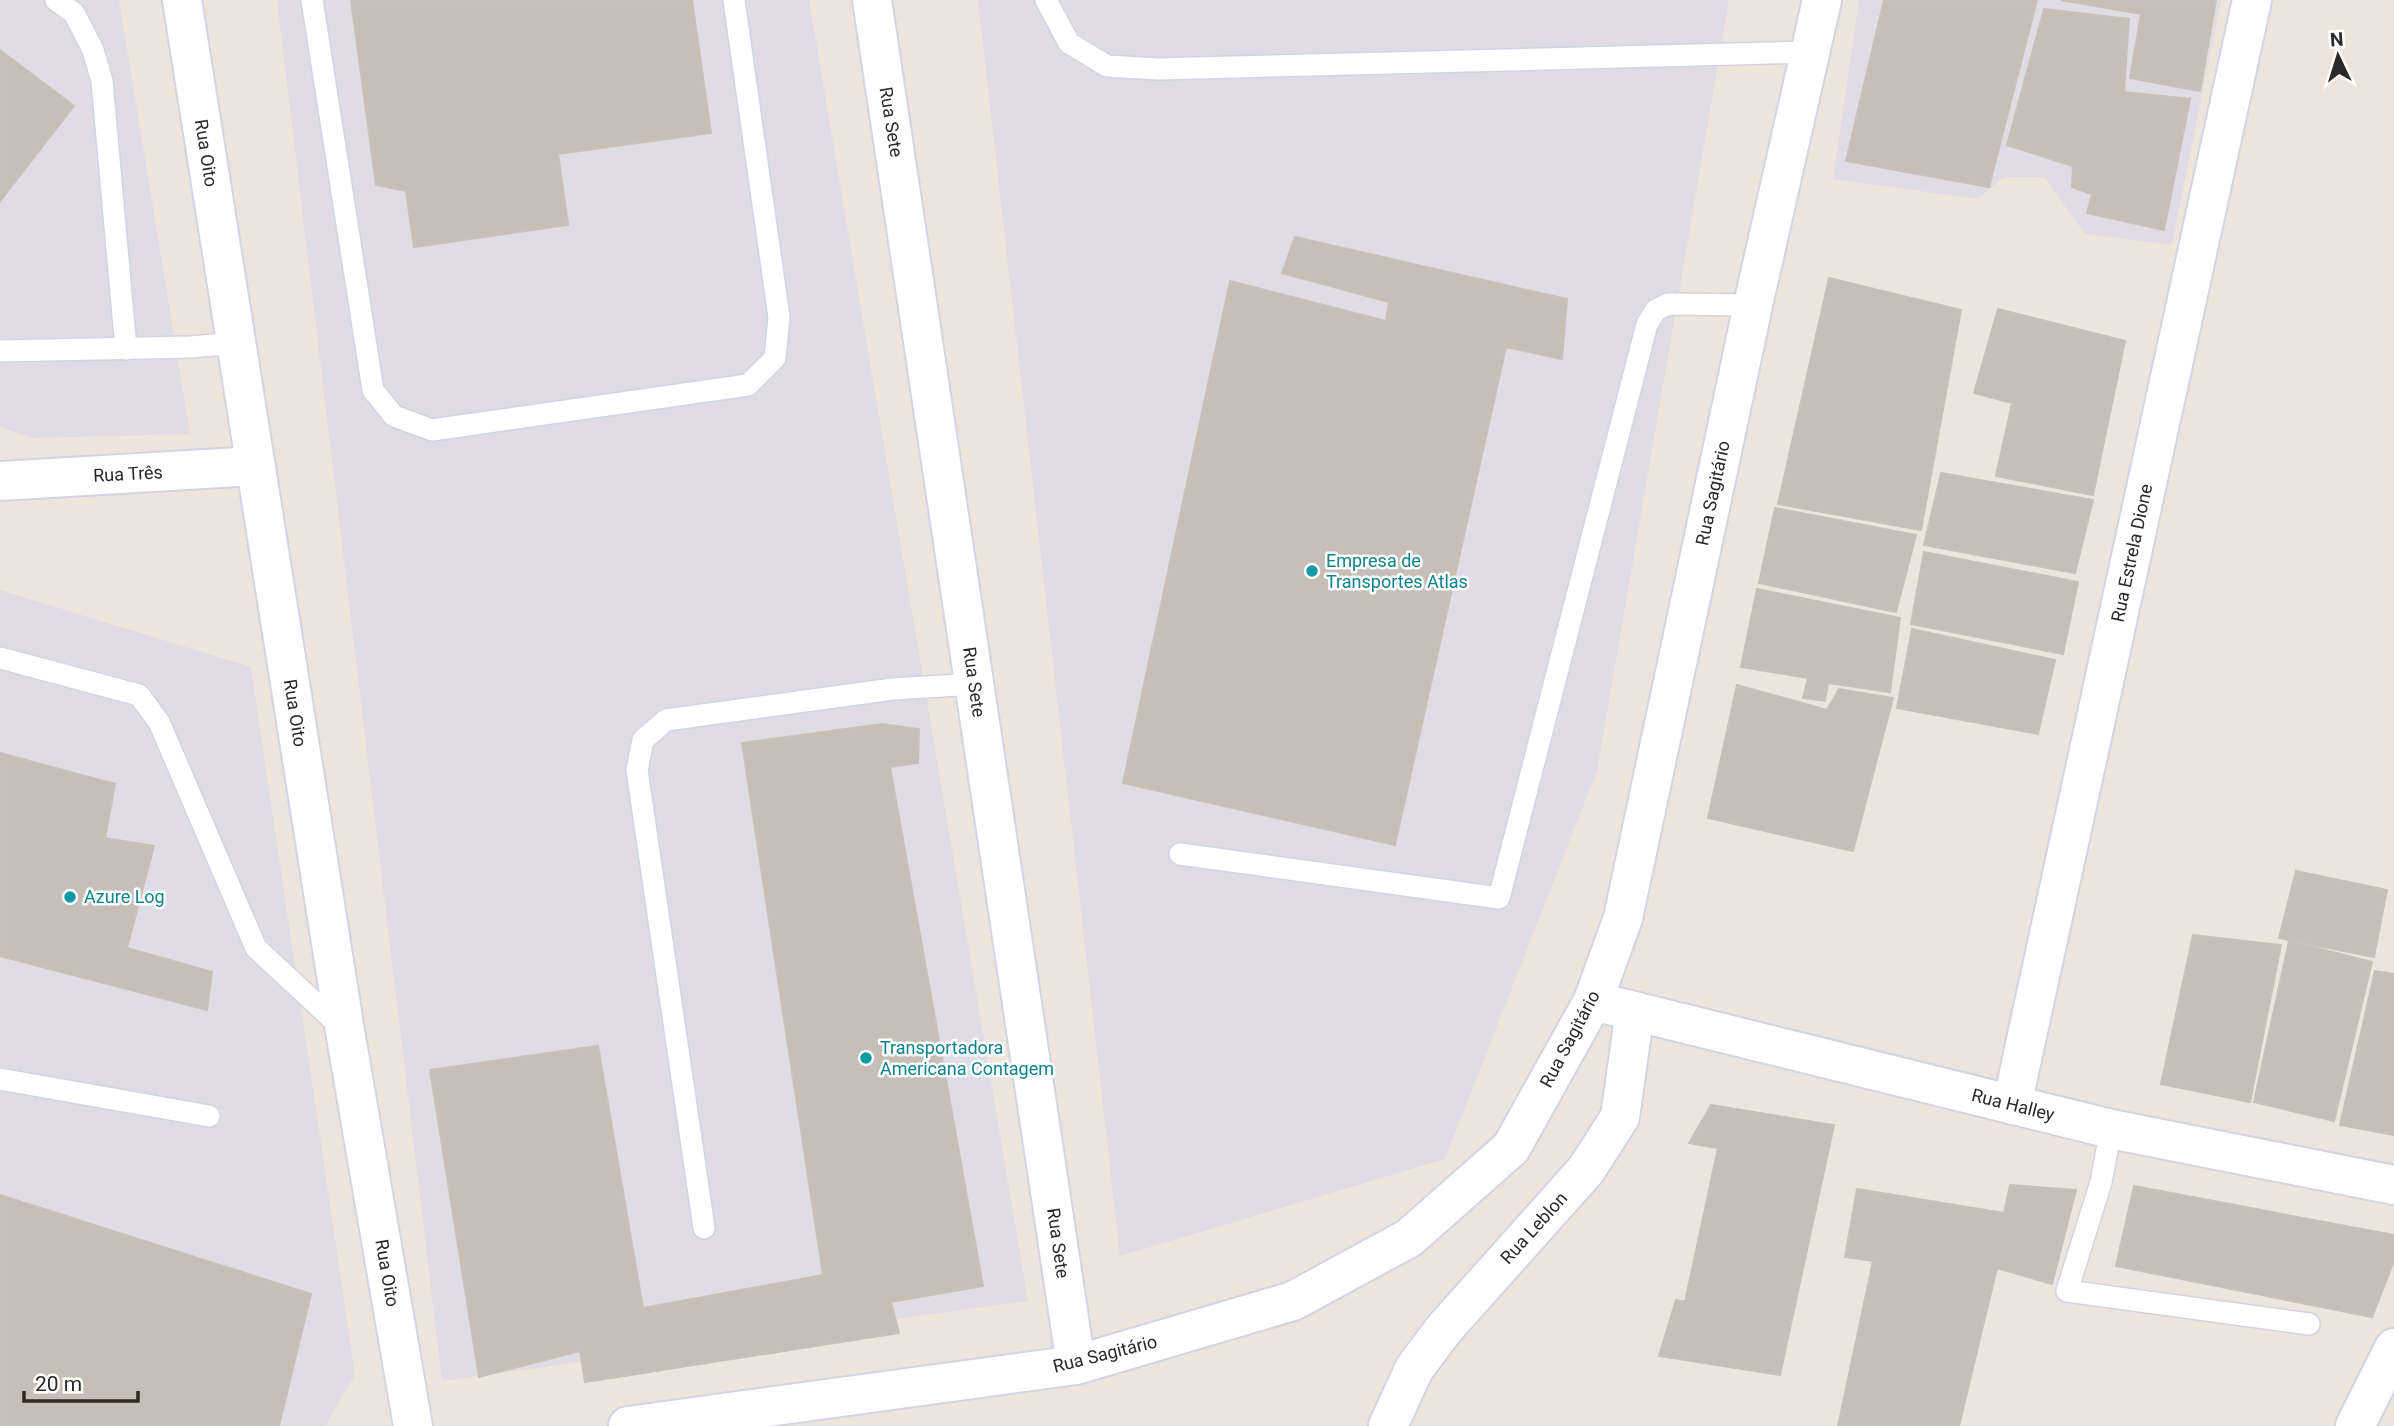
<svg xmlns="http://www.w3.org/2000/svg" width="2394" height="1426" font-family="Roboto,sans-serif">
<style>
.industrial{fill:#dfdce5}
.building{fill:#c5bfb8;stroke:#c8c1b5;stroke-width:2}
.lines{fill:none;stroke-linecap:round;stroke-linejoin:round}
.service-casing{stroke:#d1d4e4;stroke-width:24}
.minor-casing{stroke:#d1d4e4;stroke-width:42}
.service{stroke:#fff;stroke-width:21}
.minor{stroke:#fff;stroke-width:38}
.culture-dot{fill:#0f9aa8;stroke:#fff;stroke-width:2.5}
.labels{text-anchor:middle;stroke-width:5;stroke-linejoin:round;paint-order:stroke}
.street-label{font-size:18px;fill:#2a2a2a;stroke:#fff}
.culture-label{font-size:18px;fill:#0d838f;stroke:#fff;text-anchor:start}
</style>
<rect width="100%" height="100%" fill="#ede5dc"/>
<g class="industrial">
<path d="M 0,0 L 119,0 L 190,434 L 33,438 L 0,427 Z"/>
<path d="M 277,0 L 809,0 L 1028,1301 L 442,1381 Z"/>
<path d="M 978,0 L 1729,0 L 1597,771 L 1445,1159 L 1120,1256 Z"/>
<path d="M 1859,0 L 2221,0 L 2172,245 L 2085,234 L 2044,177 L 2004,177 L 1978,199 L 1833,179 Z"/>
<path d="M 0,590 L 251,667 L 355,1375 L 325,1426 L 0,1426 Z"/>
</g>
<g class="building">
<path d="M 351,0 L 692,0 L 711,133 L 558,154 L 568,225 L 414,247 L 406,191 L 376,185 Z"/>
<path d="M 1884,0 L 2037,0 L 1989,187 L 1846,161 Z"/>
<path d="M 2061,0 L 2216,0 L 2200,91 L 2130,78 L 2141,14 Z"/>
<path d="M 2044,9 L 2129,19 L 2124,92 L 2190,99 L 2164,230 L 2087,213 L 2092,194 L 2072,187 L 2073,166 L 2007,145 Z"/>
<path d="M 0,50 L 74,106 L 0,201 Z"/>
<path d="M 1295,237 L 1567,299 L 1562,359 L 1506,347 L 1395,845 L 1123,783 L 1230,281 L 1386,321 L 1389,302 L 1282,273 Z"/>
<path d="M 1829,278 L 1961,310 L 1921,530 L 1778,504 Z"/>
<path d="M 1998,309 L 2125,341 L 2093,495 L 1996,476 L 2012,403 L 1974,393 Z"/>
<path d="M 1941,473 L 2093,500 L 2075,573 L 1924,545 Z"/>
<path d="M 1775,508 L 1916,535 L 1896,612 L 1759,583 Z"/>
<path d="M 1924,552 L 2078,582 L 2063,654 L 1911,624 Z"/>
<path d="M 1757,589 L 1900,618 L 1890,692 L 1828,683 L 1825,701 L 1803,698 L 1808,678 L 1741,667 Z"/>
<path d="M 1912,629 L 2055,660 L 2038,734 L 1897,708 Z"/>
<path d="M 1737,685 L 1827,710 L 1839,689 L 1893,698 L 1853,851 L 1708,818 Z"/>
<path d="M 882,724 L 919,729 L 918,763 L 890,767 L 983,1286 L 891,1302 L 899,1333 L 585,1382 L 580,1351 L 479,1377 L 430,1070 L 598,1046 L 643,1308 L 823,1275 L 742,743 Z"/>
<path d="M 0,753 L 115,784 L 105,838 L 154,846 L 127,948 L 212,972 L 207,1010 L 0,956 Z"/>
<path d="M 2296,871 L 2387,890 L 2374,957 L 2279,938 Z"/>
<path d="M 2193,935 L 2281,945 L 2250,1102 L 2161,1084 Z"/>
<path d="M 2289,941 L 2372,962 L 2334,1121 L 2254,1102 Z"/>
<path d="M 2375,971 L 2394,974 L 2394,1135 L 2340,1125 Z"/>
<path d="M 1711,1105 L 1834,1125 L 1780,1375 L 1659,1356 L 1676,1300 L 1685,1302 L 1718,1148 L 1689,1143 Z"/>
<path d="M 2010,1185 L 2076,1190 L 2052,1284 L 1997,1268 L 1959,1426 L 1838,1426 L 1873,1261 L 1845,1257 L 1857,1189 L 2004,1213 Z"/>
<path d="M 2134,1186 L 2394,1235 L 2394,1261 L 2372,1317 L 2116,1266 Z"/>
<path d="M 0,1195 L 311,1294 L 279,1426 L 0,1426 Z"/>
</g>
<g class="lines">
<defs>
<g id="service">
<path d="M 56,0 L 74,13 L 93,50 L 102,81 L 126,349"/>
<path d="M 312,0 L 373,390 L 394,416 L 432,430 L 748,385 L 775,358 L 779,317 L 734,0"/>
<path d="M 1046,0 L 1069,43 L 1107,66 L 1158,69 L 1810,52"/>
<path d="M 0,351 L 191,347 L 236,343"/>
<path d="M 0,658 L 139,695 L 159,722 L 256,948 L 341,1027"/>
<path d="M 1180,854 L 1499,898 L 1647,324 L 1656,310 L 1668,304 L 1753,305"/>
<path d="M 0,1079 L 209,1116"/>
<path d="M 2111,1129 L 2101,1182 L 2067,1291 L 2309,1324"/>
<path d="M 704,1228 L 637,770 L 643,740 L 666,720 L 893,689 L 975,684"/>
</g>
<g id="minor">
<path d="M 182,0 L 345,1031 L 413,1426"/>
<path d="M 872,0 L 1076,1365"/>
<path d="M 0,481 L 256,466"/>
<path d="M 1593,1001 L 2111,1129 L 2394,1185"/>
<path d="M 2012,1105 L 2252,0"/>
<path d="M 628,1426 L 1076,1365 L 1293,1301 L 1409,1238 L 1511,1148 L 1593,1001 L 1623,918 L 1753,305 L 1822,0"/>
<path d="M 1388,1426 L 1414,1369 L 1444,1329 L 1586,1170 L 1620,1117 L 1635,1011"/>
<path d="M 2355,1426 L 2394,1348"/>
</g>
</defs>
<use href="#service" class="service-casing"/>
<use href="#minor" class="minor-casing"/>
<use href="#service" class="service"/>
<use href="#minor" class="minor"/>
</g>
<g class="culture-dot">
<circle cx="1312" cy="571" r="7"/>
<circle cx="70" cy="897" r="7"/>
<circle cx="866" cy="1058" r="7"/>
</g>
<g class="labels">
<g class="street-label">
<text transform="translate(891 122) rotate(81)" y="6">Rua Sete</text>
<text transform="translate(206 153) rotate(81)" y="6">Rua Oito</text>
<text transform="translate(128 474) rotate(-3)" y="6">Rua Três</text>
<text transform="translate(1713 493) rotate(-78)" y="6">Rua Sagitário</text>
<text transform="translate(2132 553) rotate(-78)" y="6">Rua Estrela Dione</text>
<text transform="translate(974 682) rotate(82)" y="6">Rua Sete</text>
<text transform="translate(295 713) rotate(81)" y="6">Rua Oito</text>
<text transform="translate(1570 1039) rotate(-62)" y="6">Rua Sagitário</text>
<text transform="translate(2013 1105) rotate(14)" y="6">Rua Halley</text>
<text transform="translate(1534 1228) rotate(-48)" y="6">Rua Leblon</text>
<text transform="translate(1058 1243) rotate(82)" y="6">Rua Sete</text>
<text transform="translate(387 1273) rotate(80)" y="6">Rua Oito</text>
<text transform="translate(1105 1354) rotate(-14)" y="6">Rua Sagitário</text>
</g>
<g class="culture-label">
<text x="1326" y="567">Empresa de<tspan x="1326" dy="21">Transportes Atlas</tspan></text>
<text x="84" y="903">Azure Log</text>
<text x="880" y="1054">Transportadora<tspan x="880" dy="21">Americana Contagem</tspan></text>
</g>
</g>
<g transform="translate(2338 56) rotate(356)" stroke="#ffffff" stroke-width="5" paint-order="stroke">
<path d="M0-5L12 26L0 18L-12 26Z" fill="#2a2a2a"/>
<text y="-10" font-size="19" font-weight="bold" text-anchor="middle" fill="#2a2a2a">N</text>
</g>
<path d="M24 1391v10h114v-10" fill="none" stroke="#2a2a2a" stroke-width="3.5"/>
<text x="35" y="1391" font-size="21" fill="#2a2a2a" stroke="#ffffff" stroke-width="5" paint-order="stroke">20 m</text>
</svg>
